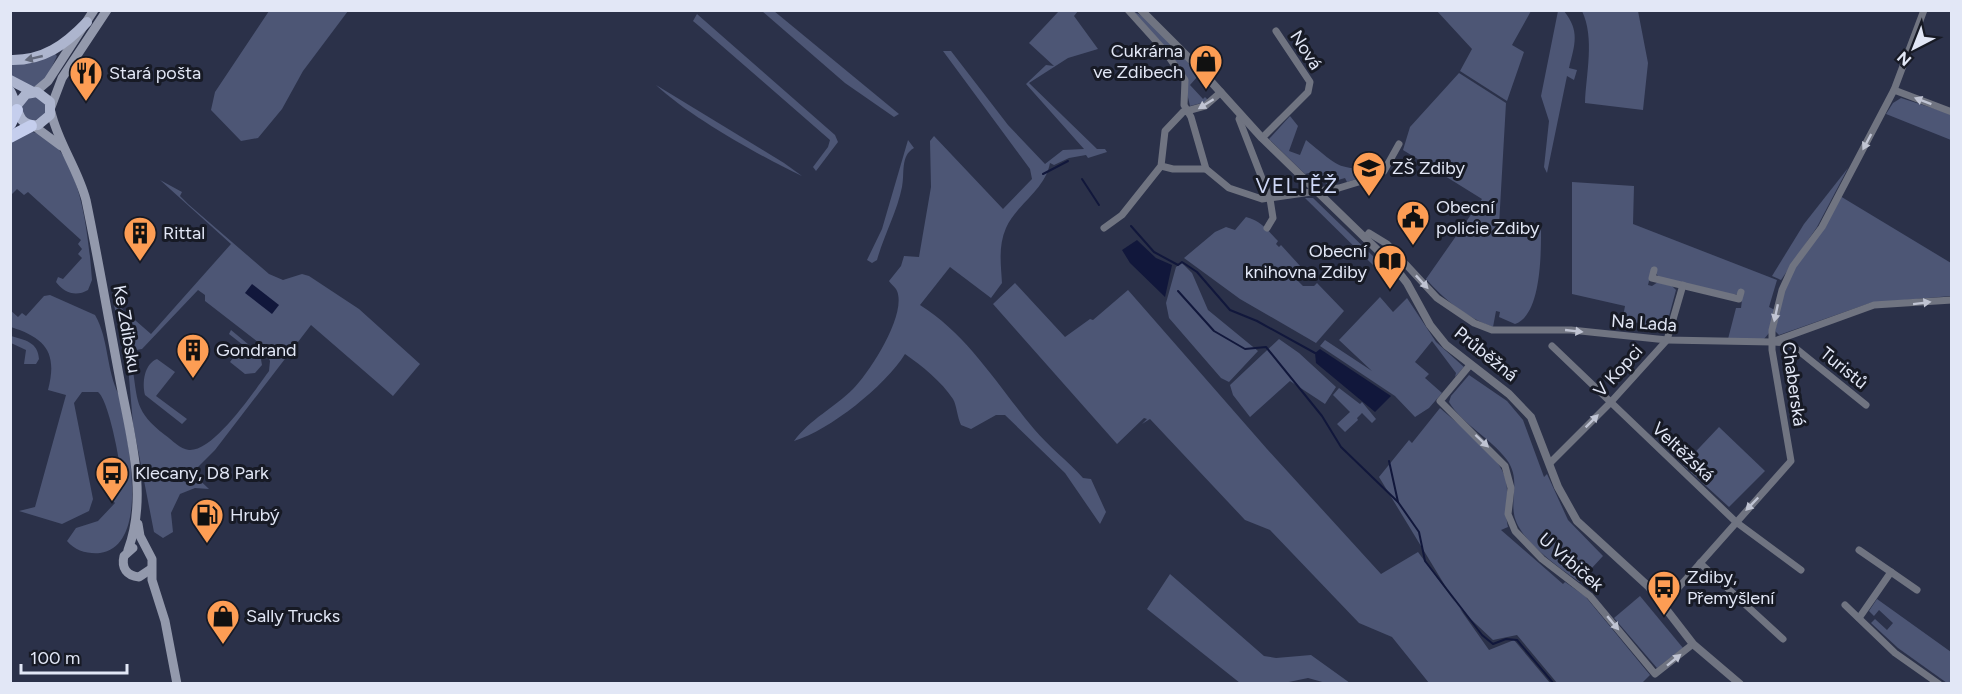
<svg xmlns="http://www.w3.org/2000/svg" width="1962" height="694" font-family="Figtree,sans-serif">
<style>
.green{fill:#4d5675}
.water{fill:#11173b}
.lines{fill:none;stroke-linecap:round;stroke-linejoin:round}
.stream{stroke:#11173b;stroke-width:2}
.minor{stroke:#707481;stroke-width:7}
.tertiary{stroke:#707481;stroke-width:8}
.secondary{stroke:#9399ac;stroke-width:9}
.primary{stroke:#adb5ce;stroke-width:10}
.motorway{stroke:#c5ceed;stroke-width:12}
.oneway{fill:#62687a}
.oneway2{fill:#c0c4d3}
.labels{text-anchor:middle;stroke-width:6;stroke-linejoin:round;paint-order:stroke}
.street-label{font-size:18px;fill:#e2e7f6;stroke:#171a25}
.poi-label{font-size:18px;fill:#e2e7f6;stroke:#171a25;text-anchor:start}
.quarter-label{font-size:21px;letter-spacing:1.5px;fill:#cfd8f7;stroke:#171a25}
</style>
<rect width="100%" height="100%" fill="#2b3149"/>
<g class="green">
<path d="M 269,11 L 348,11 L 303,71 L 282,109 L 258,138 L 241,141 L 211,110 L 215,92 Z"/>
<path d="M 762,11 L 774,11 L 899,114 L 894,117 L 845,83 Z"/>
<path d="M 1059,11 L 1078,11 L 1074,16 L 1098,49 L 1068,58 L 1029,83 L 1097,149 L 1105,149 L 1107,152 L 1088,158 L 1086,155 L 1069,158 L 1054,165 L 1050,163 C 1045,190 1017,204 1006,228 C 998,246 1001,265 1002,283 L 991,298 L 950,267 L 920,305 C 968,335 998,386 1034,429 C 1049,447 1068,461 1083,478 L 1091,479 L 1106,512 L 1100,524 L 1065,473 L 1005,415 L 996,415 L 971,429 L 961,425 C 957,417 957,406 953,399 C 942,382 921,365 905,354 C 885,386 830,430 794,441 C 810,419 834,408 853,389 C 869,373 907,315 897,291 C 896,288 891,284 889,281 L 901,266 L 904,256 L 919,257 L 931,187 L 930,141 L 934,136 L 1003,209 L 1032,179 L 1030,169 L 943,51 L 951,51 L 1008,125 L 1045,164 L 1063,150 L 1084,149 L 1026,84 L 1046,65 L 1054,66 L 1029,43 Z"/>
<path d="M 1129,11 C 1146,10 1189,61 1198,76 L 1190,85 L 1203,99 L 1205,97 L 1209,101 L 1190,106 L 1183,76 Z"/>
<path d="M 1437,11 L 1531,11 L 1512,45 L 1524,52 L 1507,101 L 1460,71 L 1472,49 Z"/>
<path d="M 1558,11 L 1564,11 C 1580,31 1575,44 1569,68 L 1577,70 L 1574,80 L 1567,76 L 1547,173 L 1544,167 L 1549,121 L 1541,96 Z"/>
<path d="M 1582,11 L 1638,11 L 1648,63 L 1643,110 L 1585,103 C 1586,74 1595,38 1582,11 Z"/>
<path d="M 697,14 L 835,135 L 838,142 L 816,171 L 813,167 L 828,147 L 830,140 L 699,26 L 693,21 Z"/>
<path d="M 55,54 L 57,56 L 47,77 L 41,84 L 32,88 L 11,76 L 10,63 Z"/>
<path d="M 1459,73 L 1506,103 L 1499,225 L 1541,227 C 1541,251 1542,315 1515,324 L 1499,317 L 1500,312 L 1496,311 L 1493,327 C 1465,317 1445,300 1426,279 L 1482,199 L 1403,150 L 1410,127 Z"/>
<path d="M 656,85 L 784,163 L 802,176 C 758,155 690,117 656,85 Z"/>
<path d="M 35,96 L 44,100 L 47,110 L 42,119 L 28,121 L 21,109 L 24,100 Z"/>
<path d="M 1901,98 L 1951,114 L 1951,140 L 1886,114 L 1893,103 Z"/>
<path d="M 1290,116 L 1298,126 L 1289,151 L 1300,155 L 1306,140 C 1341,168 1336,170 1383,168 L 1377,173 L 1347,182 L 1345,178 L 1331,182 L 1330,187 L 1313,172 L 1305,174 L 1269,139 Z"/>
<path d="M 32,132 C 81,140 89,241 92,280 L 88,290 C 76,297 64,293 56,282 L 58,277 L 63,279 L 82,258 L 78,254 L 82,249 L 78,244 L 81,240 L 28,192 L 24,195 L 17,189 L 11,195 L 11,141 Z"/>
<path d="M 908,140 L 914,148 C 900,156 905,173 902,187 C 897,212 884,235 877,260 L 872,263 L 867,260 L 882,229 Z"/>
<path d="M 1848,168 L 1817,227 L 1781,280 L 1772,276 L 1804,224 Z"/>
<path d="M 160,180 L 182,192 L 180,196 L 188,204 L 269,274 L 283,280 L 302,274 L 309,276 L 359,309 L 420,364 L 393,396 L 311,325 L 215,450 L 192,473 L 209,489 L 195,488 L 180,494 L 171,513 L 173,532 L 163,538 L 154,532 L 133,424 L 128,366 L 132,364 C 138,401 134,411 165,435 C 172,440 180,449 189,450 C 214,452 255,390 269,371 L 270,361 L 263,346 L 205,301 L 205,295 L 198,290 L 142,349 L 130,351 L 122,342 L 114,305 L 119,303 L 120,307 L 151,334 L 231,244 Z"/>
<path d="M 1572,182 L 1634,186 L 1633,224 L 1777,280 L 1769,307 L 1775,310 L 1769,333 L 1764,339 L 1728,339 L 1736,308 L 1741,308 L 1742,300 L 1738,294 L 1734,295 L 1659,277 L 1652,269 L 1648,285 L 1652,286 L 1658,282 L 1672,286 L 1676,290 L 1665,331 L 1643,332 L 1643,323 L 1622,322 L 1625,306 L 1572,294 Z"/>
<path d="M 1840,196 L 1951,263 L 1951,296 L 1870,303 L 1779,335 L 1775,331 L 1783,293 L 1788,279 Z"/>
<path d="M 1305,198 L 1313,198 L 1376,259 L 1373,265 Z"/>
<path d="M 1246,217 C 1263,222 1267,230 1278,241 L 1276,244 L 1279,247 L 1281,245 L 1301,267 L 1297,280 L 1303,286 L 1314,286 L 1317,283 L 1344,311 L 1316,343 L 1240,299 L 1184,258 L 1215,232 L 1226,227 L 1235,230 Z"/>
<path d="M 1182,263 L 1192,273 L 1208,310 L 1258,351 L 1229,382 L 1221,378 L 1169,318 L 1166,303 L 1176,267 Z"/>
<path d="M 1015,283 L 1065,337 L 1090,319 L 1093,320 L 1128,290 L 1267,449 L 1381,574 L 1418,552 L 1455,602 L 1379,477 L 1409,440 L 1412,443 L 1440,408 C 1460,426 1500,455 1506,480 C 1509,496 1504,511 1508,527 L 1501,530 L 1563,584 L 1565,582 L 1585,596 L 1650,675 L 1642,683 L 1557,683 L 1517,635 L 1493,640 L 1460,609 L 1489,650 L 1514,640 L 1550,683 L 1429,683 L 1392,637 L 1359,623 L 1270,530 L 1245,520 L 1150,419 L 1142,424 L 1147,419 L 1144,418 L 1117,444 L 993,304 Z"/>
<path d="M 50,295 L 95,315 C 109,339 106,370 119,395 C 125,428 154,545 100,553 C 88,554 75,551 67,541 L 76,528 L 98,521 L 115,503 L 113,501 L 122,486 C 122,469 109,400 98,392 L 82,392 L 74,403 L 93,499 L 89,511 L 62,524 L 19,511 L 35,507 L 66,395 L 48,390 C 58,352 45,338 11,327 L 10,310 L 18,317 L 22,313 L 26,316 L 44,296 Z"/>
<path d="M 1380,297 L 1393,312 L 1407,298 L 1436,342 L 1464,367 L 1455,377 L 1456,373 L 1432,341 L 1415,362 L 1429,374 L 1425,378 L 1442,393 L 1429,408 L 1415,417 L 1395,396 L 1320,346 L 1325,340 L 1372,371 L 1339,340 Z"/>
<path d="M 231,330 L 260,354 L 262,365 L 255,373 L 245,374 L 230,362 L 243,345 L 229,334 Z"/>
<path d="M 11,336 C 25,340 38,342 39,359 L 36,364 L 24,364 L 26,350 L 11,343 Z"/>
<path d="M 1279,339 L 1299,353 L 1336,387 L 1325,404 L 1290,381 L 1250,417 L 1233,395 L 1230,385 Z"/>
<path d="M 157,359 L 175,372 L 156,396 L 187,419 L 182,424 L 145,395 C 142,383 144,364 157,359 Z"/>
<path d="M 1469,375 L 1507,401 L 1523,420 L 1544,477 L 1547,474 L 1568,520 L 1603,556 L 1579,582 C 1559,567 1518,540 1514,514 C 1511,495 1520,478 1507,460 C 1491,438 1463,425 1449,402 L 1451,396 Z"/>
<path d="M 1339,388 L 1360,404 L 1362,402 L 1376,419 L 1372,423 L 1362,413 L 1357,418 L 1358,420 L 1345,432 L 1337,424 L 1350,412 L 1333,395 Z"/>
<path d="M 1719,427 L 1765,471 L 1729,507 L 1683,465 Z"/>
<path d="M 1170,574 L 1264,656 L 1276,658 L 1311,655 L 1350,683 L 1326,683 L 1308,678 L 1284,683 L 1240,683 L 1147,609 Z"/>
<path d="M 1640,596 L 1683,648 L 1657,668 L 1614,618 Z"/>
<path d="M 1877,599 L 1951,652 L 1951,683 L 1947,683 L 1898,648 L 1871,623 L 1875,619 L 1887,630 L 1893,623 L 1879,610 L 1874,616 L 1869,611 Z"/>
</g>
<g class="water">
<path d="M 1137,240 L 1156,258 L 1172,265 L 1165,297 L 1130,263 L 1122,250 Z"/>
<path d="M 252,284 L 279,305 L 272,314 L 245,293 Z"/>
<path d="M 1320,349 L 1391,396 L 1375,412 L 1316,363 L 1315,353 Z"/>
</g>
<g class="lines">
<g class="stream">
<path d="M 1043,174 L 1068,161"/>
<path d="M 1082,179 L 1099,205"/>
<path d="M 1131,226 L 1154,252 L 1178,265 L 1182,262 L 1197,272 L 1230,310 L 1257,321 L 1315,353"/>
<path d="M 1178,291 L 1214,331 L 1245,349 L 1266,347 L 1322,416 L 1341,447 L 1398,502 L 1419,532 L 1425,561 L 1482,635 L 1493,644 L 1506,639 L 1517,640 L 1554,684"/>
<path d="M 1389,461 L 1398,502"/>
</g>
<g class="minor">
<path d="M 1128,10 L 1164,50 L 1185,80 L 1184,105 L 1191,117 L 1206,169 L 1229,188 L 1262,199 L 1339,188 L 1375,177 L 1384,171 L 1399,144"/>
<path d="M 1894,90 L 1952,112"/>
<path d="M 1241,115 L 1239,119 L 1270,199 L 1273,218 L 1267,228"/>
<path d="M 1262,138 L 1308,92 L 1310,82 L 1276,31"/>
<path d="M 1161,166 L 1173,169 L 1206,169"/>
<path d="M 1104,228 L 1122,215 L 1161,166 L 1165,131 L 1183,112 L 1205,106 L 1221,92"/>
<path d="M 1365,238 L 1369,233 L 1387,244 L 1437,298 L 1474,323 L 1492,330 L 1571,330 L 1667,340 L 1772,342 L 1874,305 L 1952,300"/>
<path d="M 1654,270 L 1652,278 L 1739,299 L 1741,292"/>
<path d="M 1774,342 L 1789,343 L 1866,405"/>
<path d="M 1552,346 L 1736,522 L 1801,570"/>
<path d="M 1470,365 L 1440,401 L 1505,466 L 1511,488 L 1508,514 L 1515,531 L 1542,559 L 1590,596 L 1655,674 L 1693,644"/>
<path d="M 1550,463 L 1610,403 L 1667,340 L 1683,285"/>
<path d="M 1859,550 L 1891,572"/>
<path d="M 1700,563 L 1783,639"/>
<path d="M 1663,605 L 1791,461 L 1772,350 L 1772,330 L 1782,290 L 1793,266 L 1822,227 L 1894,90 L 1924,10"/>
<path d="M 1845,605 L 1895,653 L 1939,684"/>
<path d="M 1859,618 L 1891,572 L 1917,590"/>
</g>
<path class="tertiary" d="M 1141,10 L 1196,65 L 1262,138 L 1393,265 L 1407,283 L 1430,325 L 1446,345 L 1509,394 L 1531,417 L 1558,487 L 1577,521 L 1649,587 L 1693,644 L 1740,684"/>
<g class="secondary">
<path d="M 35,92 L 48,81 L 94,10"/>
<path d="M 51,107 L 62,78 L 107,10"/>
<path d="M 51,112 C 58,143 78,169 86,200 C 98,258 108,316 119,375 C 129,432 149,494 128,550"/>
<path d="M 34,126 L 61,146"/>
<path d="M 138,524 L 140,536 L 152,559 L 152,580 L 165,621 L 177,684"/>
<path d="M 133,548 L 124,556 C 121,568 127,576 139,577 L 151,569"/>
</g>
<g class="primary">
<path d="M 10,60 C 43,61 65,45 87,22"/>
<path d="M 10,80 L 33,92"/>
<path d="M 10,91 C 19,106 15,127 38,125 L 50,115 L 50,102 L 37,92 L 26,94 L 17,105"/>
</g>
<g class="motorway">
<path d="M 10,124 L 17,110"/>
<path d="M 10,137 L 31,126"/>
</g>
</g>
<defs><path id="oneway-solid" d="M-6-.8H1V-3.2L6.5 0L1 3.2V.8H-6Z" transform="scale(1.5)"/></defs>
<use class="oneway" href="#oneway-solid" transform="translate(34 58) rotate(167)"/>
<g class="oneway2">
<use href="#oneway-solid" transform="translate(1923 101) rotate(-159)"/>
<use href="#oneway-solid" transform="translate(1206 104) rotate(148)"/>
<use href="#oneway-solid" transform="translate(1867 142) rotate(118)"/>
<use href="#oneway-solid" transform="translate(1422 282) rotate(47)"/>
<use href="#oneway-solid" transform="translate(1922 303) rotate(-7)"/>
<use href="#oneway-solid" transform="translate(1776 313) rotate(102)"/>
<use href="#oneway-solid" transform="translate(1574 331) rotate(6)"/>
<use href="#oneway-solid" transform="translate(1592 421) rotate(-45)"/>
<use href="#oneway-solid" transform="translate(1482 441) rotate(43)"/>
<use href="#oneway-solid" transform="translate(1752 504) rotate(134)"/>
<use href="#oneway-solid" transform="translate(1613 623) rotate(50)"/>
<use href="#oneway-solid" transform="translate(1674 660) rotate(-39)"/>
</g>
<defs>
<symbol id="shop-pin" viewBox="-11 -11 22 30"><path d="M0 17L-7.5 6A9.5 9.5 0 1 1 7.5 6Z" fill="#fd9d54" stroke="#171a25"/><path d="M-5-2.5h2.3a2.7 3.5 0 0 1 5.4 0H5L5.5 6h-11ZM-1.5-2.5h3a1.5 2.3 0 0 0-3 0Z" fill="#111"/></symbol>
<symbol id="restaurant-pin" viewBox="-11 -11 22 30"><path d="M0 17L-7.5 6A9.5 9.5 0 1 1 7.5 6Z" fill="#fd9d54" stroke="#171a25"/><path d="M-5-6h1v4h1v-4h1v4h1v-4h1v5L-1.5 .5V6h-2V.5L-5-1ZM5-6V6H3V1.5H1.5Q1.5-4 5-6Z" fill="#111"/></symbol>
<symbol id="school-pin" viewBox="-11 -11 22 30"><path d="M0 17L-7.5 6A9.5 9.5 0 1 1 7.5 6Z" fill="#fd9d54" stroke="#171a25"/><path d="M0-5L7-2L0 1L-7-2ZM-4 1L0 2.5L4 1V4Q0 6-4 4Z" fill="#111"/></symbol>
<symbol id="civic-pin" viewBox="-11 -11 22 30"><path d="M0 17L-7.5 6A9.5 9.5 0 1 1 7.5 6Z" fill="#fd9d54" stroke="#171a25"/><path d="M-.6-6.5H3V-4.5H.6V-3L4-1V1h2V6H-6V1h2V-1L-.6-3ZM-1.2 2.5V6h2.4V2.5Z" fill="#111"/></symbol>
<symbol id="building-pin" viewBox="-11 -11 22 30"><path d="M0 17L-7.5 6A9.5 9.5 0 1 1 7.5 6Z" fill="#fd9d54" stroke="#171a25"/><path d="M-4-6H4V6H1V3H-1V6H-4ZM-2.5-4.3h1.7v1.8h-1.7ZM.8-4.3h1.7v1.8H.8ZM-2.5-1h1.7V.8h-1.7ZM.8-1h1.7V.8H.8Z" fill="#111"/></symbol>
<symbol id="library-pin" viewBox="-11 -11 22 30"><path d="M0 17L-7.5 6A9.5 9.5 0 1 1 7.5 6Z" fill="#fd9d54" stroke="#171a25"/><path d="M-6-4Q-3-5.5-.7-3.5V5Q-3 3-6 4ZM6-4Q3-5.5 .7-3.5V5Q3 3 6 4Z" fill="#111"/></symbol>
<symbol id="bus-pin" viewBox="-11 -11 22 30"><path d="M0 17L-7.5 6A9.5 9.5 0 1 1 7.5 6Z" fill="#fd9d54" stroke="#171a25"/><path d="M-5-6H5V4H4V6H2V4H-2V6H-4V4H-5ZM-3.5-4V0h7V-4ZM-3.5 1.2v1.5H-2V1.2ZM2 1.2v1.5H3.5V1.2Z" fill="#111"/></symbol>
<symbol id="fuel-pin" viewBox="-11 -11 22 30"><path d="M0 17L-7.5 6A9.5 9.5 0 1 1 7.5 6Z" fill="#fd9d54" stroke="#171a25"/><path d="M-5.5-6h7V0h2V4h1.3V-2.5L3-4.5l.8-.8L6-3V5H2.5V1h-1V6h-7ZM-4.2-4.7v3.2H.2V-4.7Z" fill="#111"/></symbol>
</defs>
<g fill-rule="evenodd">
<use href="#shop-pin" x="1187" y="42" width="38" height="52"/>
<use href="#restaurant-pin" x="67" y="54" width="38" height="52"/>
<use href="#school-pin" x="1350" y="149" width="38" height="52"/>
<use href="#civic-pin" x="1394" y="198" width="38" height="52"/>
<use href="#building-pin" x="121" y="214" width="38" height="52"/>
<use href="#library-pin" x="1371" y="242" width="38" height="52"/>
<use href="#building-pin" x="174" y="331" width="38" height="52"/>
<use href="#bus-pin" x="93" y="454" width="38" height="52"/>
<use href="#fuel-pin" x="188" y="496" width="38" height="52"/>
<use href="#bus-pin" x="1645" y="568" width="38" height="52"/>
<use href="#shop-pin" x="204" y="597" width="38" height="52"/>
</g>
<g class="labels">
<g class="street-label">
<text transform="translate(1306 50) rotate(57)" y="6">Nová</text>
<text transform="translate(1644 323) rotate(4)" y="6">Na Lada</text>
<text transform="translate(127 329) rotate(80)" y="6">Ke Zdibsku</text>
<text transform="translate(1486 354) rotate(39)" y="6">Průběžná</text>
<text transform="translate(1844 368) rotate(39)" y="6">Turistů</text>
<text transform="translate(1618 371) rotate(-48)" y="6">V Kopci</text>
<text transform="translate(1794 384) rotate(82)" y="6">Chaberská</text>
<text transform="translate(1683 452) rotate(43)" y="6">Veltěžská</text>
<text transform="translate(1571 562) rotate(41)" y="6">U Vrbiček</text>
</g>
<g class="poi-label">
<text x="1183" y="57" text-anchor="end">Cukrárna<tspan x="1183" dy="21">ve Zdibech</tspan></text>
<text x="109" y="79">Stará pošta</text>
<text x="1392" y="174">ZŠ Zdiby</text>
<text x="1436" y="213">Obecní<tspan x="1436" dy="21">policie Zdiby</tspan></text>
<text x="163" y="239">Rittal</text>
<text x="1367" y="257" text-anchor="end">Obecní<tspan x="1367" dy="21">knihovna Zdiby</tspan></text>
<text x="216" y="356">Gondrand</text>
<text x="135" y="479">Klecany, D8 Park</text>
<text x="230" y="521">Hrubý</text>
<text x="1687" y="583">Zdiby,<tspan x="1687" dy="21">Přemyšlení</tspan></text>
<text x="246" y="622">Sally Trucks</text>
</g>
<g class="quarter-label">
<text x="1297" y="193">VELTĚŽ</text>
</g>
</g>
<rect width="1962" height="694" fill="none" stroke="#e2e7f6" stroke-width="24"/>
<g transform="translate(1914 48) rotate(222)" stroke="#171a25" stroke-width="4.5" paint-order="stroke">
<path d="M0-4.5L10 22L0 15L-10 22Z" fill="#e2e7f6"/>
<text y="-9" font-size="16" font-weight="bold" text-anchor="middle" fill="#e2e7f6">N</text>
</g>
<path d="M21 664v9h106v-9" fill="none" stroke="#e2e7f6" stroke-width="3"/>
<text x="30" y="664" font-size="18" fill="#e2e7f6" stroke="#171a25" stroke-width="4.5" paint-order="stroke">100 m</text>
</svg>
